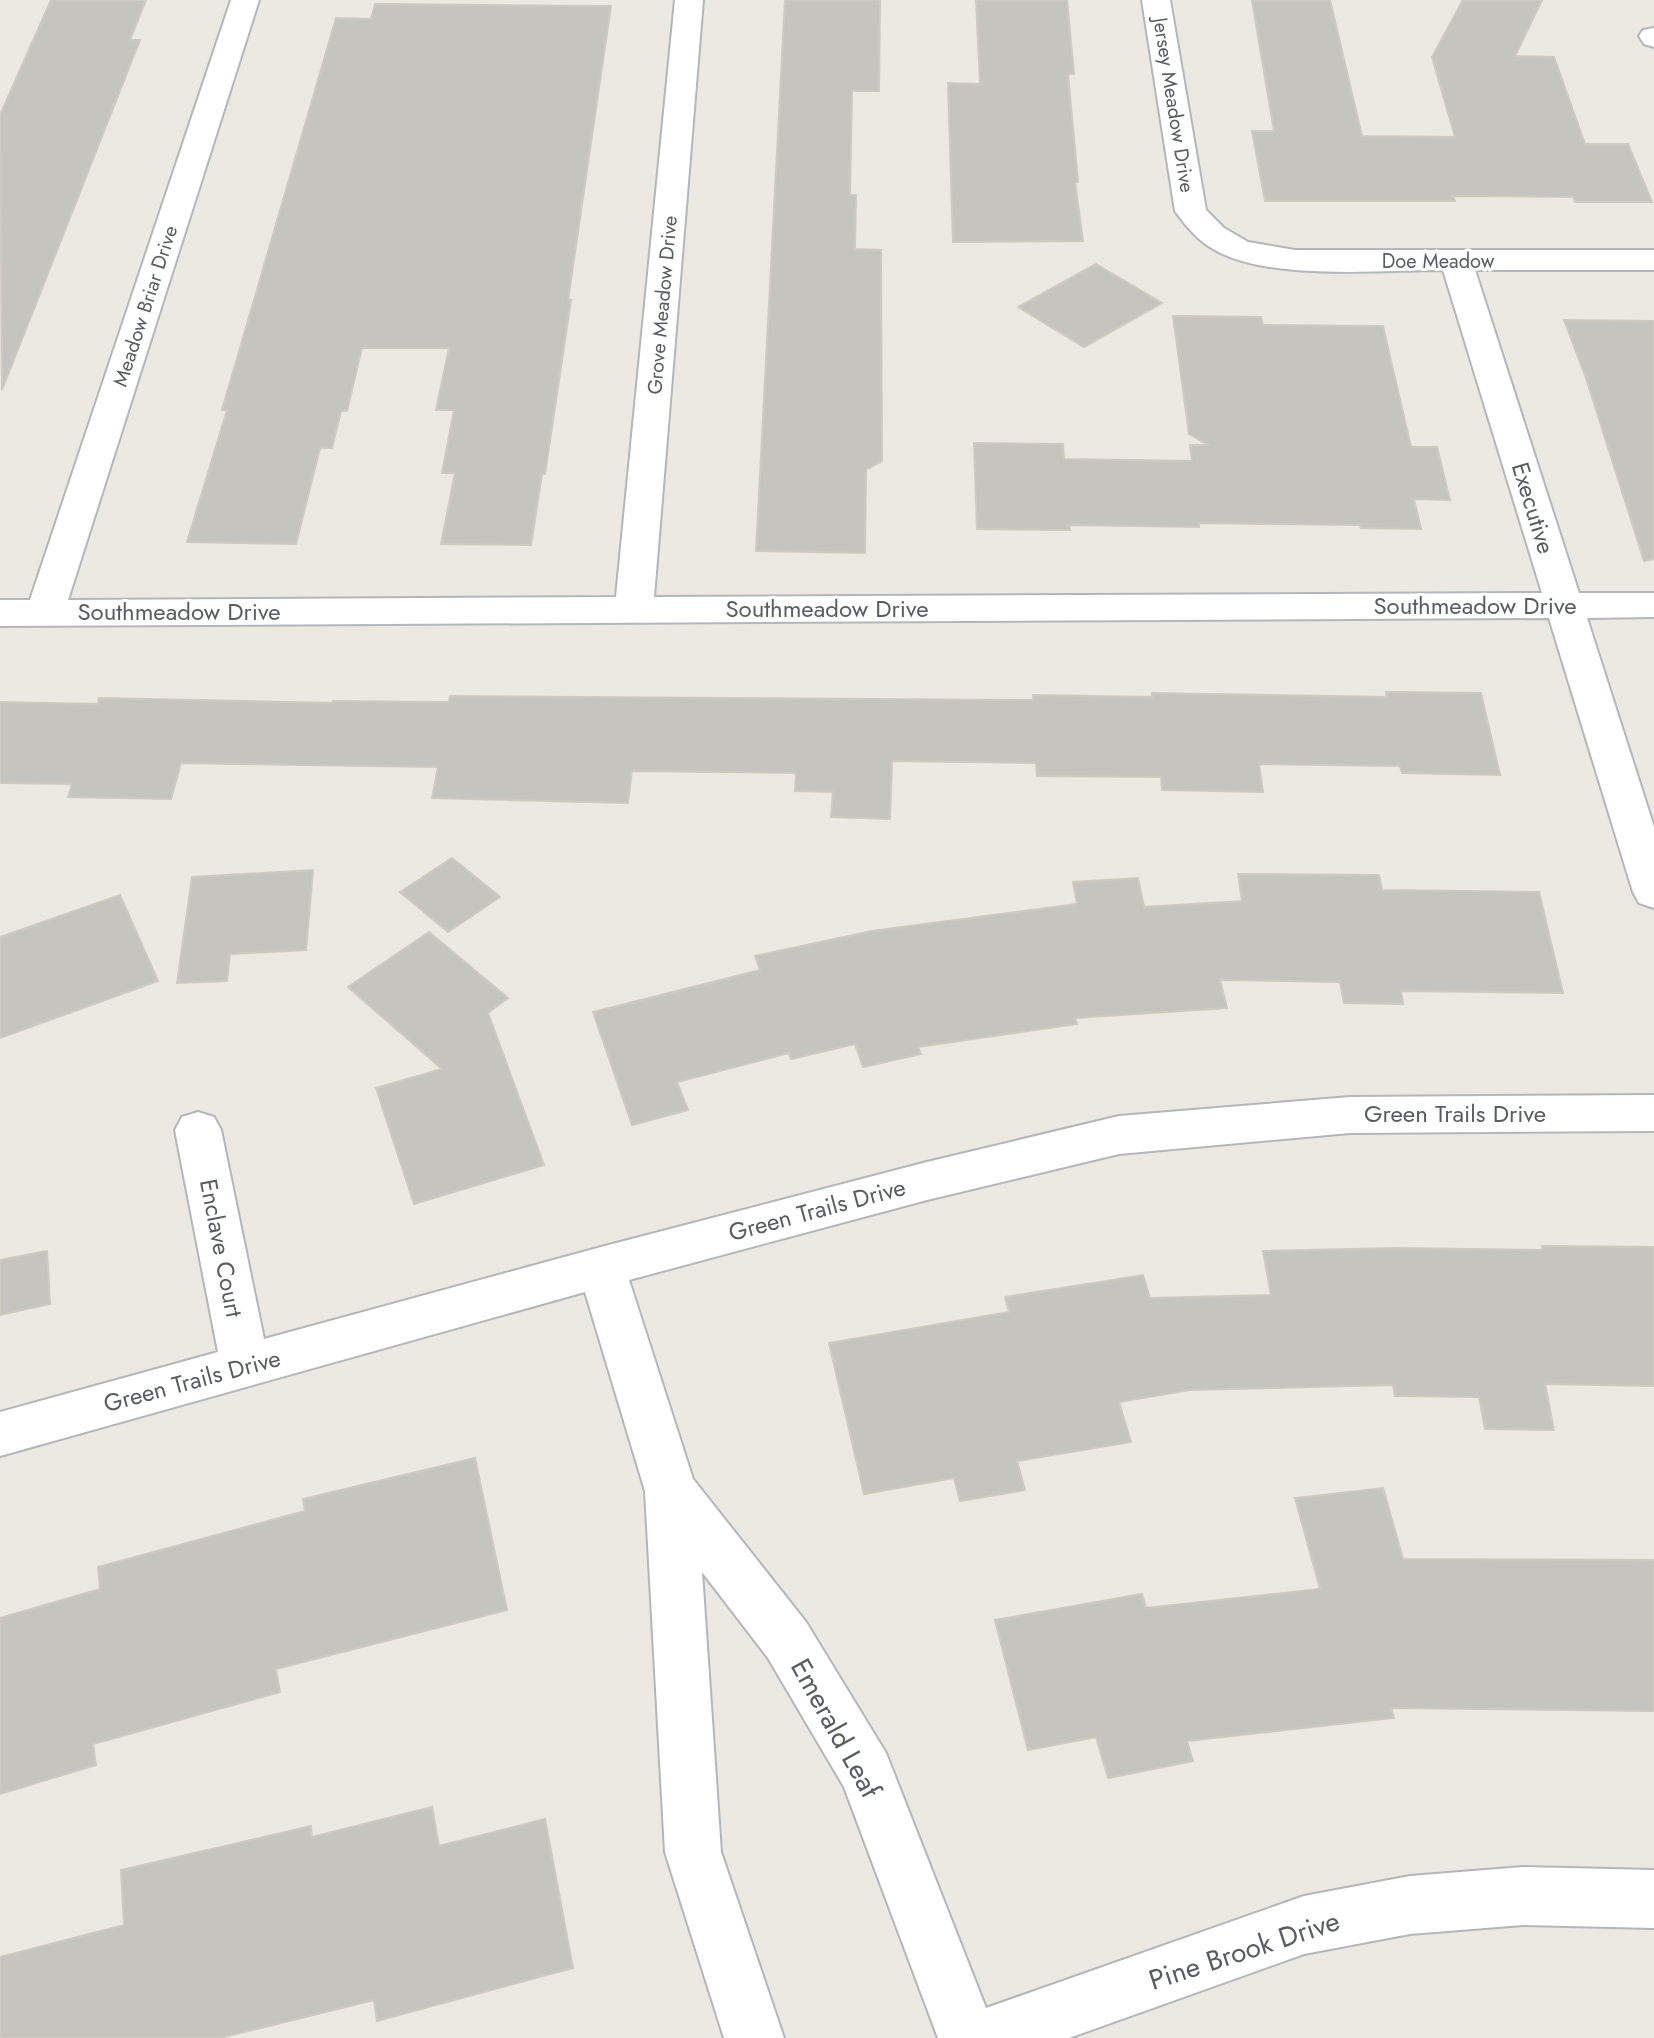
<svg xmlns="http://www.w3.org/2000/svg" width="1654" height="2038" font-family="Jost,sans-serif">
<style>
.building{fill:#c6c4be;stroke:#cfcac0;stroke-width:2}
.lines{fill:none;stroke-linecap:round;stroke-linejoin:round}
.minor-casing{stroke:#b3b6ba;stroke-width:4}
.minor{fill:#fff;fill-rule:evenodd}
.labels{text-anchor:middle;stroke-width:6;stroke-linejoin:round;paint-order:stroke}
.far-street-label{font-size:20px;fill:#595c60;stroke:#fff}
.street-label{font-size:24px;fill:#595c60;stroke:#fff}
.near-street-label{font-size:28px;fill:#595c60;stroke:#fff}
</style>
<rect width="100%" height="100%" fill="#ebe9e1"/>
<g class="building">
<path d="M 51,0 L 146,0 L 130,40 L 140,40 L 2,390 L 0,115 Z"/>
<path d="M 785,0 L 880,0 L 879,91 L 852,91 L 850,195 L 856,195 L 855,249 L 881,250 L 882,461 L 866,470 L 865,553 L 756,551 Z"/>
<path d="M 976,0 L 1067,0 L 1074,74 L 1068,74 L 1078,182 L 1075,182 L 1083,241 L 953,242 L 948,83 L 980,84 Z"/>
<path d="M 1252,0 L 1330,0 L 1362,136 L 1455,137 L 1432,57 L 1463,0 L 1542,0 L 1515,56 L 1554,57 L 1585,144 L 1628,144 L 1652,202 L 1575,202 L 1573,197 L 1453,196 L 1455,201 L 1265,201 L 1252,131 L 1274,131 Z"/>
<path d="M 375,4 L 611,6 L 568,300 L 571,300 L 545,474 L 542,474 L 531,545 L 441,544 L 455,473 L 442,473 L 454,410 L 436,410 L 449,348 L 362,348 L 347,411 L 341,411 L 332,448 L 320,448 L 296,544 L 187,542 L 227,410 L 222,410 L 336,18 L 371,19 Z"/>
<path d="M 1096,264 L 1162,303 L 1084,347 L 1018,307 Z"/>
<path d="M 1173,316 L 1261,317 L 1263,325 L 1383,326 L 1411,447 L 1437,447 L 1450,500 L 1414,499 L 1421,529 L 1361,528 L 1360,525 L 1199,523 L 1199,527 L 1069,525 L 1070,530 L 977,529 L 974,443 L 1063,444 L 1064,459 L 1192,461 L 1190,445 L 1208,445 L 1189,434 Z"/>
<path d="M 1564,320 L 1654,321 L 1654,559 L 1644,561 L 1586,378 Z"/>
<path d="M 1386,692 L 1481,693 L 1500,775 L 1402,773 L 1400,766 L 1259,764 L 1263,792 L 1162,790 L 1161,777 L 1037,776 L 1036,763 L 892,761 L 890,819 L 831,817 L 833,792 L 795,791 L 796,773 L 632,771 L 628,803 L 432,798 L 438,767 L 181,763 L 171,799 L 68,797 L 72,784 L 0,783 L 0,702 L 98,704 L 99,698 L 332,703 L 333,701 L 449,702 L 450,696 L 1033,700 L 1033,695 L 1152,697 L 1152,693 L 1387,697 Z"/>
<path d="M 452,858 L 500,897 L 448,932 L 400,892 Z"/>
<path d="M 313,870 L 306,950 L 230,954 L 227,981 L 177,983 L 192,877 Z"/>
<path d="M 1238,874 L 1379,875 L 1382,890 L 1539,892 L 1563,993 L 1401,991 L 1403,1004 L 1344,1003 L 1340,982 L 1220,980 L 1227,1008 L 1075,1018 L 1077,1024 L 918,1047 L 921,1054 L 863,1067 L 855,1044 L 791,1059 L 789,1053 L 677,1082 L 688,1110 L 632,1125 L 593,1012 L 760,970 L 755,956 L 872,931 L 1077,904 L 1073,882 L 1138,878 L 1144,907 L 1242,901 Z"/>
<path d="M 120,895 L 158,981 L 0,1038 L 0,937 Z"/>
<path d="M 429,932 L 508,998 L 488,1013 L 544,1165 L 414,1204 L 376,1088 L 442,1069 L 348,987 Z"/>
<path d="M 1542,1246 L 1654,1247 L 1654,1386 L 1545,1384 L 1554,1430 L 1485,1429 L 1479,1397 L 1395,1396 L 1393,1385 L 1190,1390 L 1119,1402 L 1131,1442 L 1017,1461 L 1025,1490 L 960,1501 L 954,1478 L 864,1494 L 829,1343 L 1009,1312 L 1005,1297 L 1143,1275 L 1150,1298 L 1271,1295 L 1263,1251 L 1396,1248 L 1543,1250 Z"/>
<path d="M 47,1251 L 50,1304 L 0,1315 L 0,1260 Z"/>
<path d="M 475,1458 L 507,1610 L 276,1669 L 280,1692 L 93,1744 L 96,1765 L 0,1794 L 0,1618 L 100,1589 L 98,1567 L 305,1511 L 303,1499 Z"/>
<path d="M 1383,1488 L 1403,1559 L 1654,1560 L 1654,1711 L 1391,1708 L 1394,1718 L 1187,1741 L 1193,1761 L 1108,1778 L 1096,1737 L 1028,1750 L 995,1620 L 1142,1594 L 1146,1608 L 1320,1589 L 1295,1498 Z"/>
<path d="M 432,1807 L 439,1846 L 545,1819 L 573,1968 L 377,2021 L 374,2000 L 220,2038 L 0,2038 L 0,1957 L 124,1925 L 121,1870 L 311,1826 L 312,1837 Z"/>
</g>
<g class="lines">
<defs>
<g id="minor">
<path d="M 231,0 L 259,0 L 68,600 L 616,597 L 675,0 L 703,0 L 654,597 L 1542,593 L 1443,270 C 1380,270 1269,281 1215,250 C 1198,241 1186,226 1175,211 L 1142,0 L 1170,0 L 1206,210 L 1224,228 L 1248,242 L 1295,250 L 1654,250 L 1654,270 L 1475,270 L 1579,593 L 1654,593 L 1654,617 L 1587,618 L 1654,827 L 1654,908 L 1639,903 L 1633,892 L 1549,618 L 0,626 L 0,600 L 30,600 Z"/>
<path d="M 1654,28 L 1654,47 L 1644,44 L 1639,36 L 1643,30 Z"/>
<path d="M 1654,1095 L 1654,1131 L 1350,1133 L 1119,1154 L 927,1200 L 629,1280 L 693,1479 L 806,1622 L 886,1753 L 986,2008 L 1304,1896 L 1410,1876 L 1523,1867 L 1654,1870 L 1654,1928 L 1523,1925 L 1410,1934 L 1304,1954 L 1069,2038 L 938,2038 L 844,1787 L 768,1658 L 702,1572 L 721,1852 L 784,2038 L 724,2038 L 665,1852 L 645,1491 L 585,1292 L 0,1456 L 0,1412 L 218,1352 L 175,1130 L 182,1117 L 198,1112 L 214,1117 L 221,1130 L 264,1339 L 601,1247 L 927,1162 L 1119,1116 L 1350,1097 Z"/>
</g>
</defs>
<use href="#minor" class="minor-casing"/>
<use href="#minor" class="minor"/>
</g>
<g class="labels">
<g class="far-street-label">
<text transform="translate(1174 105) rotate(81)" y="7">Jersey Meadow Drive</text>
<text x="1438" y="268">Doe Meadow</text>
<text transform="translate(662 305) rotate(-85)" y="7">Grove Meadow Drive</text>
<text transform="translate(145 306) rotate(-72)" y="7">Meadow Briar Drive</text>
</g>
<g class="street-label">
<text transform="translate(1533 508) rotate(73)" y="8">Executive</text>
<text x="1475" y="614">Southmeadow Drive</text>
<text x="827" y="617">Southmeadow Drive</text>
<text x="179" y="620">Southmeadow Drive</text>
<text x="1455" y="1122">Green Trails Drive</text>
<text transform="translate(817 1210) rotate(-15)" y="8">Green Trails Drive</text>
<text transform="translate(221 1248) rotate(79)" y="8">Enclave Court</text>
<text transform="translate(192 1381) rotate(-15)" y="8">Green Trails Drive</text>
</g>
<g class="near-street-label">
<text transform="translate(836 1728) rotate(61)" y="10">Emerald Leaf</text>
<text transform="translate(1244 1950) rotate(-18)" y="10">Pine Brook Drive</text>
</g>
</g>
</svg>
